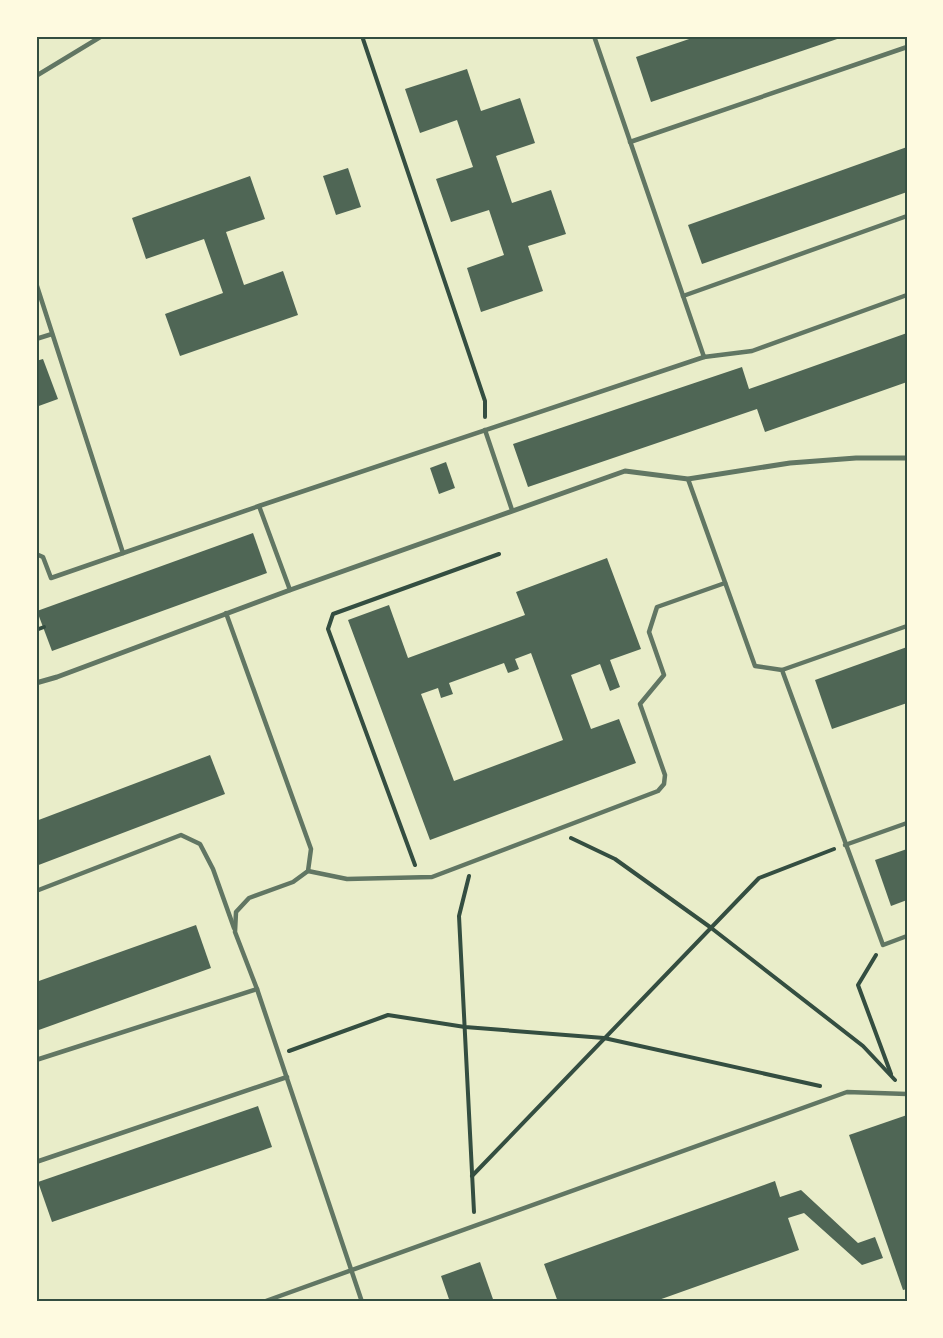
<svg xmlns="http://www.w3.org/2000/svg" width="943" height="1338" font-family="Montserrat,sans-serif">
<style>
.building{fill:#4f6655;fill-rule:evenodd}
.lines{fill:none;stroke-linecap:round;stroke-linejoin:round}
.path{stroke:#344e41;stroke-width:4}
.service{stroke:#617663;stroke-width:4.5}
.pedestrian{stroke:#617663;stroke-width:5}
.neatline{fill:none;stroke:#344e41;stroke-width:2}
</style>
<rect width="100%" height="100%" fill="#e9edc9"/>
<g class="building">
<path d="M 698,36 L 846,36 L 651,102 L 636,57 Z"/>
<path d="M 467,69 L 481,111 L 520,98 L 535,143 L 496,156 L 512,203 L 551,190 L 566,234 L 528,246 L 543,291 L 481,312 L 467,268 L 504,255 L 489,210 L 451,222 L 436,179 L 473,167 L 457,120 L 420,133 L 405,89 Z"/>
<path d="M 907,147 L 907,192 L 702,264 L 688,225 Z"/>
<path d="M 348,168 L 361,207 L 336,215 L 323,176 Z"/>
<path d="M 250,176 L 265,219 L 226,232 L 244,285 L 283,271 L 298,315 L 180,356 L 165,314 L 223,293 L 204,239 L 146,259 L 132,218 Z"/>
<path d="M 907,333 L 907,382 L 765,432 L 757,409 L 528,487 L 513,444 L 742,367 L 749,389 Z"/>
<path d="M 43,359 L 58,399 L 36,407 L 36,361 Z"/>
<path d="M 446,462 L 455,488 L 439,494 L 430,468 Z"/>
<path d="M 253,533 L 267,573 L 52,651 L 37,611 Z"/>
<path d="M 607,558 L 641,649 L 610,660 L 620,687 L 610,691 L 600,664 L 571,675 L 591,729 L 619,719 L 636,763 L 430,840 L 348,620 L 389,605 L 408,658 L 525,615 L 516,592 ZM 531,653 L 563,740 L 454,781 L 421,694 L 438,688 L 441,698 L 453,694 L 449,683 L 504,663 L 508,673 L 514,671 L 519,669 L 515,659 Z"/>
<path d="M 907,647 L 907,703 L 832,729 L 815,680 Z"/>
<path d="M 210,755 L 225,794 L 36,866 L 36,821 Z"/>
<path d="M 907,849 L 907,900 L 891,906 L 875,860 Z"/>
<path d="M 196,925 L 211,968 L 36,1031 L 36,982 Z"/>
<path d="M 258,1106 L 272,1147 L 52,1222 L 38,1182 Z"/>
<path d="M 907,1115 L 907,1289 L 903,1290 L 849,1135 Z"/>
<path d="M 775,1181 L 780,1197 L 801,1190 L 858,1243 L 875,1237 L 883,1258 L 862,1265 L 804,1213 L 788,1218 L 799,1250 L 653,1302 L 558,1302 L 544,1264 Z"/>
<path d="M 480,1262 L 494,1302 L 450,1302 L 441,1276 Z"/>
</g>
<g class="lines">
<g class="path">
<path d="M 362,36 L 485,401 L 485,417"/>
<path d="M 36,630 L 44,627"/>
<path d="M 571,838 L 615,859 L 710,927 L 863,1046 L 895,1080"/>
<path d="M 415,865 L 328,629 L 333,614 L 499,554"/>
<path d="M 469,876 L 459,916 L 474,1212"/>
<path d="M 876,955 L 858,985 L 891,1074"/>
<path d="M 289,1051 L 388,1015 L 465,1027 L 604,1038 L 820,1086"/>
<path d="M 472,1176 L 759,878 L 834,849"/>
</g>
<g class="service">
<path d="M 594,36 L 704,357 L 752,351 L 907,295"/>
<path d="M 36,76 L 102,36"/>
<path d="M 630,142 L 907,47"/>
<path d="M 36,283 L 123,553"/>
<path d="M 683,296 L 907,216"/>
<path d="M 36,339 L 52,334"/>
<path d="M 485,430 L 512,510"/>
<path d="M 688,479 L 755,666 L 782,670 L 883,945 L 907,936"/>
<path d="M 259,506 L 290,590"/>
<path d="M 36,554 L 43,557 L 51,578 L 259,506 L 704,357"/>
<path d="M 226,613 L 311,849 L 308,871 L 293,882 L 249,898 L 236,912 L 235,932 L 257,989 L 362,1302"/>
<path d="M 782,670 L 907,626"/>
<path d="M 845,845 L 907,823"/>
<path d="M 308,871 L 347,879 L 432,877 L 658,791 L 664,784 L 665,775 L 640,704 L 664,675 L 649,632 L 657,607 L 725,583"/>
<path d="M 36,891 L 181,835 L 200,844 L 213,869 L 234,928"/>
<path d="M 36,1060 L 257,989"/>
<path d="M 36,1162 L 287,1077"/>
<path d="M 263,1302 L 847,1092 L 907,1094"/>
</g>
<path class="pedestrian" d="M 36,683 L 57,677 L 290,590 L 625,471 L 688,479 L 790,463 L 856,458 L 907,458"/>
</g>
<rect width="943" height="1338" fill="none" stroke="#fefae0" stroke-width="75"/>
<rect x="38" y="38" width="868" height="1262" class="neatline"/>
</svg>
